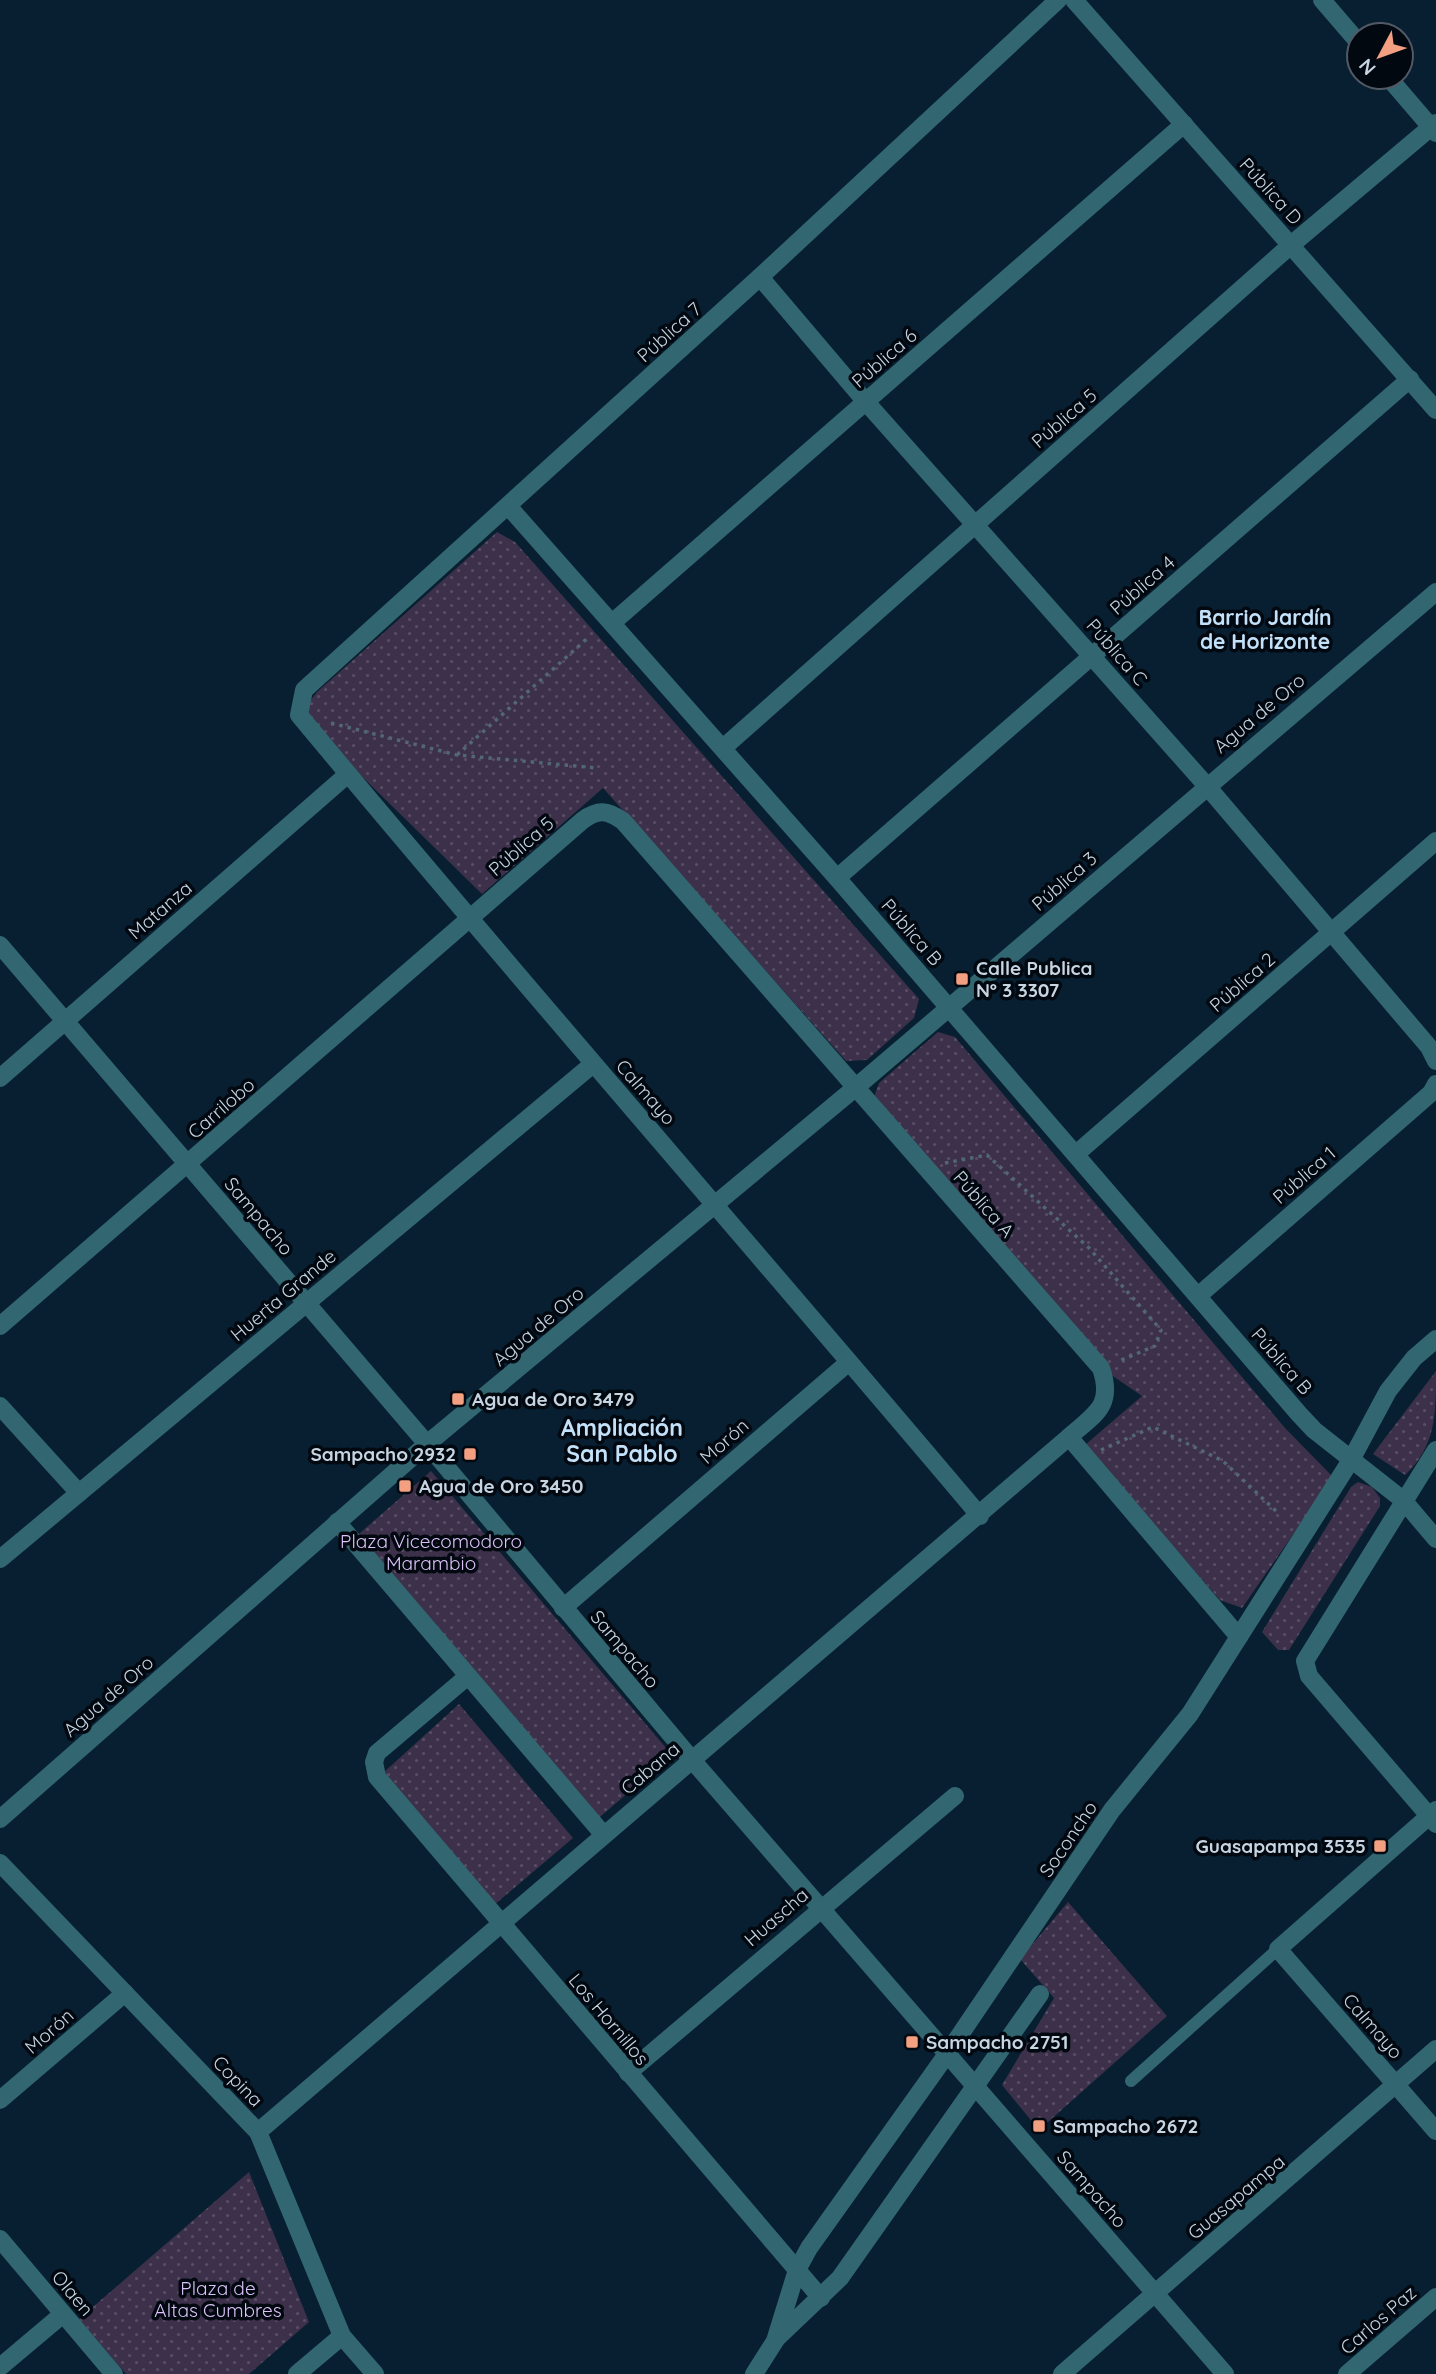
<svg xmlns="http://www.w3.org/2000/svg" width="1436" height="2374" font-family="Quicksand,sans-serif">
<style>
.grass{fill:url(#grass-dots)}
.lines{fill:none;stroke-linecap:round;stroke-linejoin:round}
.path{stroke:#526676;stroke-width:3.5;stroke-dasharray:3.5 5;stroke-linecap:butt}
.service{stroke:#326670;stroke-width:12}
.minor{stroke:#326670;stroke-width:18}
.poi-dot{fill:#f2a081;stroke:#020810;stroke-width:2.5}
.labels{text-anchor:middle;stroke-width:7;stroke-linejoin:round;paint-order:stroke}
.street-label{font-size:19px;fill:#c7d5e2;stroke:#020810}
.poi-label{font-size:19px;font-weight:bold;fill:#c7d5e2;stroke:#020810;text-anchor:start}
.park-label{font-size:19px;fill:#dcc2f8;stroke:#020810}
.neighbourhood-label{font-size:21px;font-weight:bold;fill:#c4e1fa;stroke:#020810}
.quarter-label{font-size:23px;font-weight:bold;fill:#c4e1fa;stroke:#020810}
</style>
<defs>
<pattern id="grass-dots" width="8" height="8" patternUnits="userSpaceOnUse" patternTransform="scale(1.75)"><rect width="8" height="8" fill="#3d304a"/><path d="M2 2h.1M6 6h.1" fill="none" stroke="#584d64" stroke-width="1.8" stroke-linecap="round"/></pattern>
</defs>
<rect width="100%" height="100%" fill="#071f31"/>
<g class="grass">
<path d="M 497,532 L 515,542 L 919,999 L 914,1018 L 867,1060 L 846,1061 L 603,788 L 482,894 L 299,715 L 317,692 Z"/>
<path d="M 938,1032 L 955,1037 L 1285,1428 L 1333,1477 L 1242,1608 L 1220,1600 L 1085,1445 L 1142,1396 L 1101,1368 L 874,1097 L 879,1083 Z"/>
<path d="M 1436,1371 C 1436,1414 1436,1446 1405,1475 L 1373,1454 Z"/>
<path d="M 431,1471 L 672,1755 L 594,1822 L 352,1540 Z"/>
<path d="M 1358,1482 L 1372,1487 L 1380,1498 L 1380,1506 L 1289,1650 L 1278,1650 L 1262,1632 L 1351,1487 Z"/>
<path d="M 459,1704 L 573,1838 L 494,1905 L 383,1773 Z"/>
<path d="M 1068,1902 L 1167,2016 L 1039,2130 L 1002,2085 L 1054,1998 L 1020,1959 Z"/>
<path d="M 249,2172 L 309,2322 L 249,2374 L 126,2374 L 79,2319 Z"/>
</g>
<g class="lines">
<g class="path">
<path d="M 331,723 L 457,755 L 597,768"/>
<path d="M 457,755 L 590,636"/>
<path d="M 945,1163 L 987,1155 L 1089,1248 L 1161,1330 L 1155,1346 L 1119,1361"/>
<path d="M 1101,1450 L 1153,1427 L 1223,1461 L 1276,1511"/>
</g>
<path class="service" d="M 1131,2081 L 1278,1949"/>
<g class="minor">
<path d="M 1074,0 L 1436,410"/>
<path d="M 1322,0 L 1359,43"/>
<path d="M 1388,77 L 1436,133"/>
<path d="M 760,277 L 866,402 L 1206,785 L 1429,1047 L 1436,1061"/>
<path d="M 508,506 L 837,878 L 1299,1414 L 1314,1430 L 1403,1500 L 1436,1539"/>
<path d="M 612,623 L 1184,124"/>
<path d="M 723,748 L 1291,245 L 1436,123"/>
<path d="M 837,878 L 1410,379"/>
<path d="M 0,945 L 427,1444 L 693,1761 L 1225,2374"/>
<path d="M 0,1078 L 348,774"/>
<path d="M 1076,1154 L 1436,841"/>
<path d="M 1198,1296 L 1431,1093 L 1436,1084"/>
<path d="M 0,1326 L 583,820 C 598,809 607,810 623,821 L 1101,1368 C 1114,1406 1095,1414 1069,1437 L 1239,1637"/>
<path d="M 0,1406 L 79,1493"/>
<path d="M 1436,1450 L 1305,1661 L 1309,1676 L 1436,1824"/>
<path d="M 980,1516 C 754,1248 523,985 299,715 L 304,690 L 760,277 L 1058,0"/>
<path d="M 337,1522 L 603,1834"/>
<path d="M 0,1559 L 593,1064"/>
<path d="M 563,1608 L 849,1362"/>
<path d="M 468,1676 L 377,1753 L 374,1762 L 377,1777 L 821,2298"/>
<path d="M 1436,1810 L 1278,1949 L 1436,2131"/>
<path d="M 0,1819 L 427,1444 L 855,1088 L 1436,592"/>
<path d="M 0,1863 L 258,2132 L 342,2336 L 375,2374"/>
<path d="M 628,2073 L 955,1796"/>
<path d="M 0,2100 L 125,1993"/>
<path d="M 258,2132 L 1069,1437"/>
<path d="M 0,2239 L 114,2374"/>
<path d="M 777,2338 L 840,2278 L 1040,1994"/>
<path d="M 0,2367 L 63,2314"/>
<path d="M 297,2374 L 342,2336"/>
<path d="M 754,2374 L 775,2341 L 797,2270 L 809,2248 L 947,2054 L 1112,1810 L 1190,1714 L 1351,1460 L 1388,1391 L 1414,1358 L 1436,1339"/>
<path d="M 1062,2374 L 1436,2049"/>
<path d="M 1347,2374 L 1436,2297"/>
</g>
</g>
<g class="poi-dot">
<rect x="955" y="972" width="14" height="14" rx="3.5"/>
<rect x="451" y="1392" width="14" height="14" rx="3.5"/>
<rect x="463" y="1447" width="14" height="14" rx="3.5"/>
<rect x="398" y="1479" width="14" height="14" rx="3.5"/>
<rect x="1373" y="1839" width="14" height="14" rx="3.5"/>
<rect x="905" y="2035" width="14" height="14" rx="3.5"/>
<rect x="1032" y="2119" width="14" height="14" rx="3.5"/>
</g>
<g class="labels">
<g class="street-label">
<text transform="translate(1271 191) rotate(48)" y="7">Pública D</text>
<text transform="translate(669 332) rotate(-42)" y="7">Pública 7</text>
<text transform="translate(884 358) rotate(-41)" y="7">Pública 6</text>
<text transform="translate(1064 418) rotate(-41)" y="7">Pública 5</text>
<text transform="translate(1142 585) rotate(-41)" y="7">Pública 4</text>
<text transform="translate(1117 652) rotate(49)" y="7">Pública C</text>
<text transform="translate(1259 713) rotate(-40)" y="7">Agua de Oro</text>
<text transform="translate(521 846) rotate(-41)" y="7">Pública 5</text>
<text transform="translate(1064 881) rotate(-41)" y="7">Pública 3</text>
<text transform="translate(160 910) rotate(-41)" y="7">Matanza</text>
<text transform="translate(912 932) rotate(49)" y="7">Pública B</text>
<text transform="translate(1242 982) rotate(-41)" y="7">Pública 2</text>
<text transform="translate(646 1092) rotate(49)" y="7">Calmayo</text>
<text transform="translate(221 1108) rotate(-41)" y="7">Carrilobo</text>
<text transform="translate(1304 1175) rotate(-41)" y="7">Pública 1</text>
<text transform="translate(984 1204) rotate(49)" y="7">Pública A</text>
<text transform="translate(259 1216) rotate(50)" y="7">Sampacho</text>
<text transform="translate(283 1295) rotate(-40)" y="7">Huerta Grande</text>
<text transform="translate(538 1326) rotate(-40)" y="7">Agua de Oro</text>
<text transform="translate(1282 1361) rotate(49)" y="7">Pública B</text>
<text transform="translate(724 1441) rotate(-41)" y="7">Morón</text>
<text transform="translate(625 1649) rotate(50)" y="7">Sampacho</text>
<text transform="translate(108 1696) rotate(-41)" y="7">Agua de Oro</text>
<text transform="translate(650 1768) rotate(-40)" y="7">Cabana</text>
<text transform="translate(1068 1839) rotate(-56)" y="7">Soconcho</text>
<text transform="translate(776 1917) rotate(-41)" y="7">Huascha</text>
<text transform="translate(609 2019) rotate(50)" y="7">Los Hornillos</text>
<text transform="translate(1373 2026) rotate(49)" y="7">Calmayo</text>
<text transform="translate(49 2031) rotate(-41)" y="7">Morón</text>
<text transform="translate(238 2081) rotate(46)" y="7">Copina</text>
<text transform="translate(1092 2189) rotate(49)" y="7">Sampacho</text>
<text transform="translate(1236 2197) rotate(-40)" y="7">Guasapampa</text>
<text transform="translate(73 2293) rotate(50)" y="7">Olaen</text>
<text transform="translate(1378 2320) rotate(-41)" y="7">Carlos Paz</text>
</g>
<g class="poi-label">
<text x="976" y="975">Calle Publica<tspan x="976" dy="22">Nº 3 3307</tspan></text>
<text x="472" y="1406">Agua de Oro 3479</text>
<text x="456" y="1461" text-anchor="end">Sampacho 2932</text>
<text x="419" y="1493">Agua de Oro 3450</text>
<text x="1366" y="1853" text-anchor="end">Guasapampa 3535</text>
<text x="926" y="2049">Sampacho 2751</text>
<text x="1053" y="2133">Sampacho 2672</text>
</g>
<g class="park-label">
<text x="431" y="1548">Plaza Vicecomodoro<tspan x="431" dy="22">Marambio</tspan></text>
<text x="218" y="2295">Plaza de<tspan x="218" dy="22">Altas Cumbres</tspan></text>
</g>
<g class="neighbourhood-label">
<text x="1265" y="625">Barrio Jardín<tspan x="1265" dy="24">de Horizonte</tspan></text>
</g>
<g class="quarter-label">
<text x="622" y="1436">Ampliación<tspan x="622" dy="26">San Pablo</tspan></text>
</g>
</g>
<g transform="translate(1380 56) rotate(229)"><circle r="33" fill="#020810" stroke="#515a64" stroke-width="2"/>
<path d="M0-5L12 26L0 18L-12 26Z" fill="#f2a081"/>
<text y="-10" font-size="19" font-weight="bold" text-anchor="middle" fill="#c7d5e2">N</text>
</g>
</svg>
